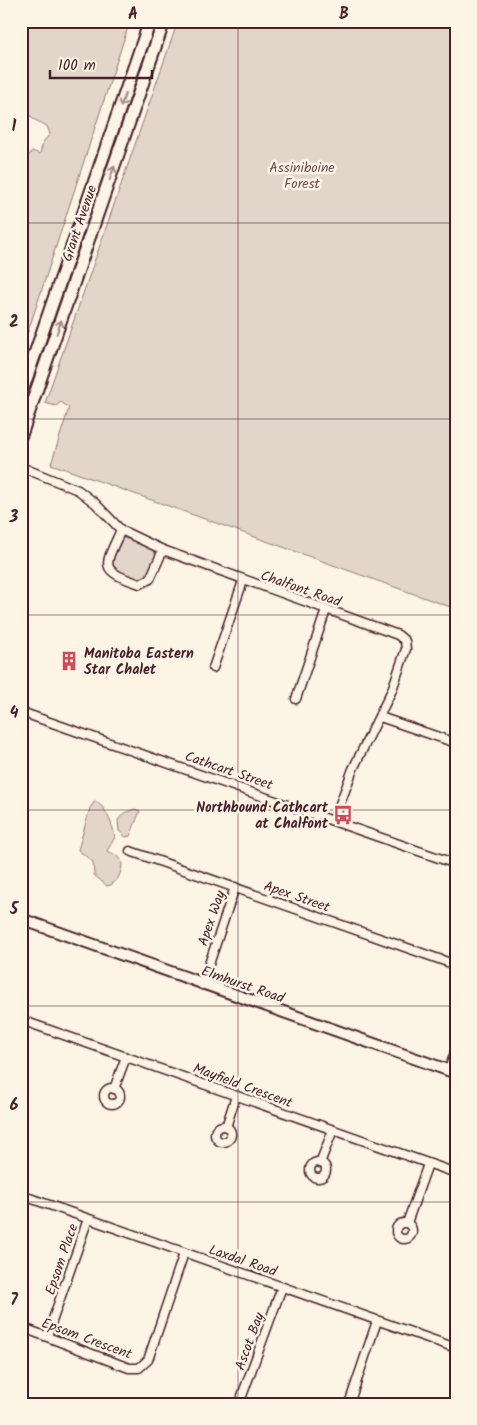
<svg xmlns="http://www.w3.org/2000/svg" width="477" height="1425" font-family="Kalam,sans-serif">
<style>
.green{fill:#e2d5ca;stroke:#967a7a}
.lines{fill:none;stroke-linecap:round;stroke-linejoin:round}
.minor-casing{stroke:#4a1f2b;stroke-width:11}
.tertiary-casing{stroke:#4a1f2b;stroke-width:14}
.secondary-casing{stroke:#4a1f2b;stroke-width:15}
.minor{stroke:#fcf5e5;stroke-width:8}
.tertiary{stroke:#fcf5e5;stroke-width:10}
.secondary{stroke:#fcf5e5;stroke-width:11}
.oneway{stroke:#a38a88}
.grid{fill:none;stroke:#4a1f2b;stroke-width:1;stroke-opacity:0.55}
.labels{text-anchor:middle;stroke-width:5;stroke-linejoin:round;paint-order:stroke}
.park-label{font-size:14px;fill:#704c53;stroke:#fcf5e5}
.street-label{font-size:14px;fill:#4a1f2b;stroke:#fcf5e5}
.poi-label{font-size:14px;font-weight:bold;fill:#4a1f2b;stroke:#fcf5e5;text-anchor:start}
.neatline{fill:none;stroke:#4a1f2b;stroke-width:2}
.grid-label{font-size:16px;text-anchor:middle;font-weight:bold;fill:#4a1f2b}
</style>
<rect width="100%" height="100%" fill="#fcf5e5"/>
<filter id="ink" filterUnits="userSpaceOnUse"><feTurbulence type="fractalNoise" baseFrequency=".02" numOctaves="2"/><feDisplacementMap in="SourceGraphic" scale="10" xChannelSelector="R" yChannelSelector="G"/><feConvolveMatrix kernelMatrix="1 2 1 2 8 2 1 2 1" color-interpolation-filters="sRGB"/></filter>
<g filter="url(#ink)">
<g class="green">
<path d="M 21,21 L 130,21 L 21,353 L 21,183 L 24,183 L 25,176 L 21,167 L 32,151 L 40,154 L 43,142 L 50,134 L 47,126 L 33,119 L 31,116 L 27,116 L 21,128 Z"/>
<path d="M 178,21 L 456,21 L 456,609 L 51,464 L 69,408 L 61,402 L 56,406 L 45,403 Z"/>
<path d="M 124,538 C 132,541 145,543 151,549 C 164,559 149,576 140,582 L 117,573 L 111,563 L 119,539 Z"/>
<path d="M 95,801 C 106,806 113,826 115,837 L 107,851 L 116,855 L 122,862 C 122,872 118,884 107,886 L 94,875 L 93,862 L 78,850 L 90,808 Z"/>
<path d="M 135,809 L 140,811 L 130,836 L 126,837 L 119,831 L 118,820 L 124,813 Z"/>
</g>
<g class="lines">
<defs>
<g id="minor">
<path d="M 21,467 L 78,490 L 95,503 L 121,530 L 163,550 L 398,635 L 405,641 L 406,649 L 392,690 L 353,769 L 334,820"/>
<path d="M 121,530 C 104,567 98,570 140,584 L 150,579 L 163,550"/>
<path d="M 213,668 L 243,581"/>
<path d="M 296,699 L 326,610"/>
<path d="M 21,712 L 456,864"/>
<path d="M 380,717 L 456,743"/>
<path d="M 130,851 L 456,965"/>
<path d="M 202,985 L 235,887"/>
<path d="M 21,1020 L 456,1173"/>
<path d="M 449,1070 L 456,1049"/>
<circle cx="112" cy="1096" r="8"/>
<path d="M 114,1089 L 126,1057"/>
<circle cx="223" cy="1134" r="8"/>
<path d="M 226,1127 L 236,1096"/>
<circle cx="318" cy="1170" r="8"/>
<path d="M 320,1163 L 333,1130"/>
<path d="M 21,1195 L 456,1348"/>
<circle cx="404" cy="1231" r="8"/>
<path d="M 407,1223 L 428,1164"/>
<path d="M 21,1327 L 129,1368 L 139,1368 L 148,1360 L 184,1253"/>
<path d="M 47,1336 L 88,1219"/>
<path d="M 243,1404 L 242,1396 L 282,1287"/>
<path d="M 349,1404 L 377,1321"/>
</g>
<path id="tertiary" d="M 21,919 L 456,1073"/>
<g id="secondary">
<path d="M 21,394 L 150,21"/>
<path d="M 21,435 L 164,21"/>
</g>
</defs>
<use href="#minor" class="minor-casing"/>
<use href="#tertiary" class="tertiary-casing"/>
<use href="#secondary" class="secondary-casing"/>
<use href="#minor" class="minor"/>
<use href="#tertiary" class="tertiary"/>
<use href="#secondary" class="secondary"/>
</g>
<defs><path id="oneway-shaft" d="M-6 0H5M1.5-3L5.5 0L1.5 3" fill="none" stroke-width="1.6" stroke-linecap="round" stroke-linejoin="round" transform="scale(1.25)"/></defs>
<g class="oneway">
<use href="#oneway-shaft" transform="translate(123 100) rotate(109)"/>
<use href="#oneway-shaft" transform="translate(112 173) rotate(-71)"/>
<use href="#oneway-shaft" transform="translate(59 327) rotate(-71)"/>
</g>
</g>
<path class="grid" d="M 238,21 L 238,1404M 21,223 L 456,223M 21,419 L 456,419M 21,615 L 456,615M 21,810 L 456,810M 21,1006 L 456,1006M 21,1202 L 456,1202"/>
<defs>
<symbol id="building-bare" viewBox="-9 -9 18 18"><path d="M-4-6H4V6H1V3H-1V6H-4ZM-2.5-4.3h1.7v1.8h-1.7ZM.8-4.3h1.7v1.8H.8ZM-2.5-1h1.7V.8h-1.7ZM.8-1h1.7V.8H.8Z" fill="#d1495b" stroke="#fcf5e5" stroke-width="2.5" paint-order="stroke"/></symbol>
<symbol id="bus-bare" viewBox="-9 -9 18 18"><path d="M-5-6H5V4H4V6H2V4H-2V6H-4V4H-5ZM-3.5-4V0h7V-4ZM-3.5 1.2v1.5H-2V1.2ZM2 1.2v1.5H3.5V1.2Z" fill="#d1495b" stroke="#fcf5e5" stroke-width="2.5" paint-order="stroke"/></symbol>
</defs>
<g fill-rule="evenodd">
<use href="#building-bare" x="55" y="647" width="28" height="28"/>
<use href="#bus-bare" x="329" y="801" width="28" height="28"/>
</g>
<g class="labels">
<g class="park-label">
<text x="302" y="172">Assiniboine<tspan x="302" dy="16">Forest</tspan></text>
</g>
<g class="street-label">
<text transform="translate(79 223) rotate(-71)" y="5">Grant Avenue</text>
<text transform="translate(301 588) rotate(19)" y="5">Chalfont Road</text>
<text transform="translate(229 770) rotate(19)" y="5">Cathcart Street</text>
<text transform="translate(297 896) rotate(19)" y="5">Apex Street</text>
<text transform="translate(211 918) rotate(-71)" y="5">Apex Way</text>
<text transform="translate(243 984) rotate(19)" y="5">Elmhurst Road</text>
<text transform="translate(243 1085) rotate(20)" y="5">Mayfield Crescent</text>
<text transform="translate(61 1259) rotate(-71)" y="5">Epsom Place</text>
<text transform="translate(243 1260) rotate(19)" y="5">Laxdal Road</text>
<text transform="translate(87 1338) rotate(20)" y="5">Epsom Crescent</text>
<text transform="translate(249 1341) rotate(-70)" y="5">Ascot Bay</text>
</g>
<g class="poi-label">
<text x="84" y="658">Manitoba Eastern<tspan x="84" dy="16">Star Chalet</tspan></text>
<text x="328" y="812" text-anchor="end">Northbound Cathcart<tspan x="328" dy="16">at Chalfont</tspan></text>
</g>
</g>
<rect width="477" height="1425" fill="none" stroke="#fcf5e5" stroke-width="55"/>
<path d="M50 70v8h102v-8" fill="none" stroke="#4a1f2b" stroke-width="2.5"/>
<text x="58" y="70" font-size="15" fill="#4a1f2b" stroke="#fcf5e5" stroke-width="4" paint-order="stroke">100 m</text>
<rect x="28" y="28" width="422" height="1370" class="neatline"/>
<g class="grid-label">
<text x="133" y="19">A</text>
<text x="344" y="19">B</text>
<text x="14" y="131">1</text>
<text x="14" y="327">2</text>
<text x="14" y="522">3</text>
<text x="14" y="718">4</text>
<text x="14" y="914">5</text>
<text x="14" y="1110">6</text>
<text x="14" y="1305">7</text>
</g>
</svg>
